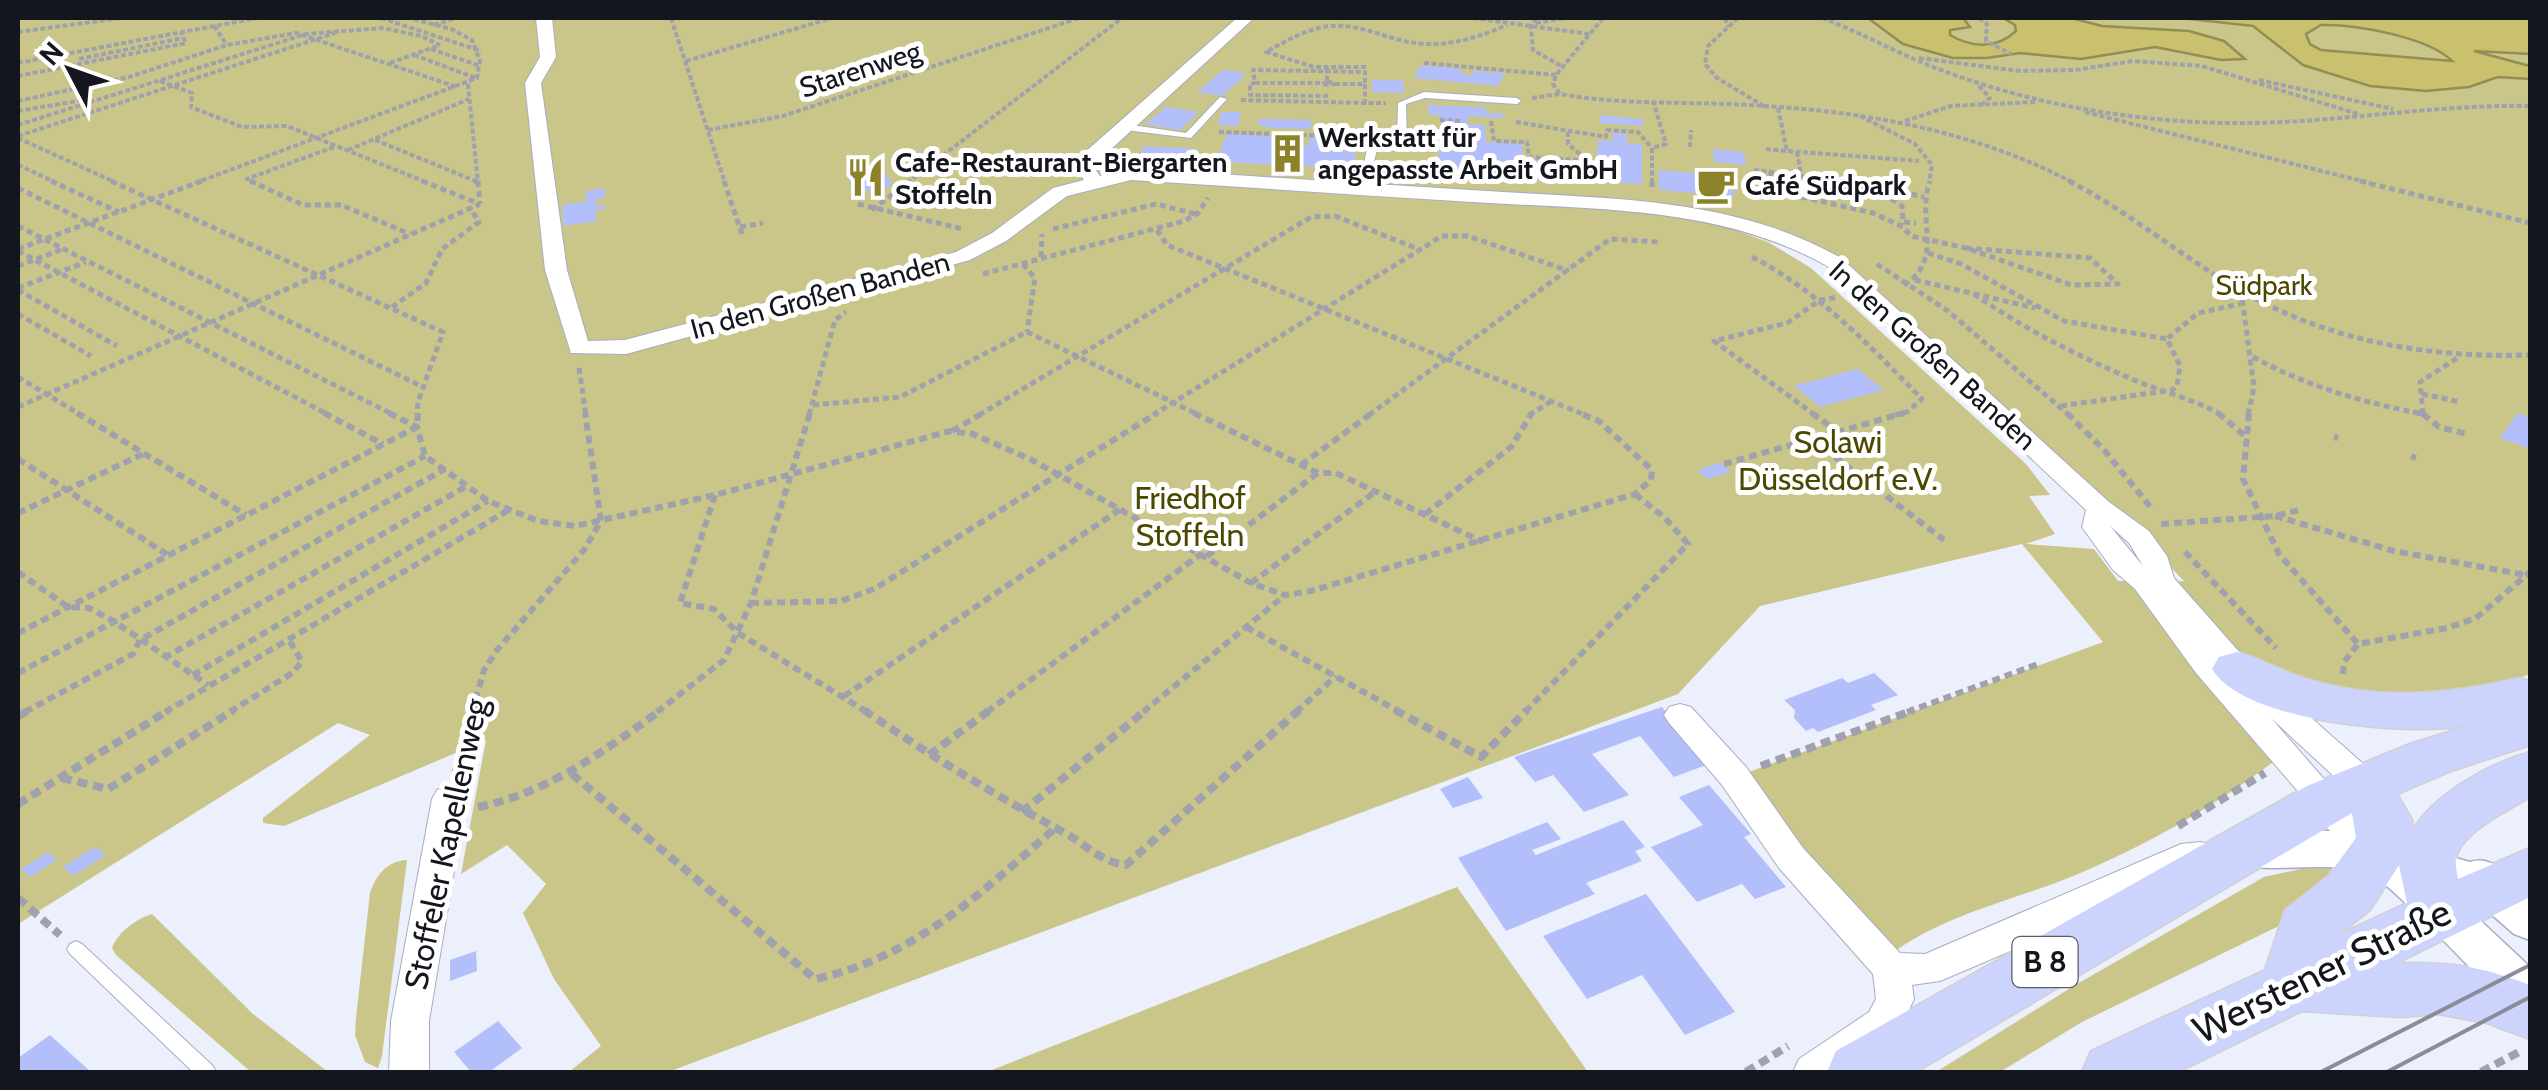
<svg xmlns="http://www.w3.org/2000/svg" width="2548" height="1090" font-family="Cabin,sans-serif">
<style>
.green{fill:#cac588}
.water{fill:#c9c16d;stroke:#938e55;stroke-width:2.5;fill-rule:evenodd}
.building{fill:#b3bffb}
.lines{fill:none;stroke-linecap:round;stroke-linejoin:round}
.service-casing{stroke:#a7acc1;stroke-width:2}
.minor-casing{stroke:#a7acc1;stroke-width:2}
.tertiary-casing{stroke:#a7acc1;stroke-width:3}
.primary-casing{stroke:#d0d0d2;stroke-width:3}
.path-far3{stroke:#9fa2ad;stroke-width:4;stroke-dasharray:5 2.5;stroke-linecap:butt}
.path-far2{stroke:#9fa2ad;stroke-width:5;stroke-dasharray:6 4;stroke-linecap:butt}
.path-far1{stroke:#9fa2ad;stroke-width:6;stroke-dasharray:8 5;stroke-linecap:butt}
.path{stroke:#9fa2ad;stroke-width:8;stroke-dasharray:10 6;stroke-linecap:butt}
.service{fill:#fff;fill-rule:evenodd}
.minor{fill:#fff;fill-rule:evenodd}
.tertiary{fill:#fff;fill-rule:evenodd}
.primary{fill:#ccd4fd;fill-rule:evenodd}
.tram{stroke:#8a8d97;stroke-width:4}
.labels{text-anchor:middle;stroke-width:10;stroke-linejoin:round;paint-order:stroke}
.far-street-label{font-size:28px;fill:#14161d;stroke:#fff}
.far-poi-label{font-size:28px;font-weight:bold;fill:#14161d;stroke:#fff;text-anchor:start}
.far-park-label{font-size:28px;fill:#4d4701;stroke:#fff}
.shield{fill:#fff;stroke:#5a5c61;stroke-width:2.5}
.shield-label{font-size:30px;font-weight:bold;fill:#14161d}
.park-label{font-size:32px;fill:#4d4701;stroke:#fff}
.street-label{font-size:32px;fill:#14161d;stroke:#fff}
.near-street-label{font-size:38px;fill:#14161d;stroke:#fff}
</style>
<rect width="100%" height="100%" fill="#eceffc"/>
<g class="green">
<path d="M 18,18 L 2530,18 L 2530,674 L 2498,687 L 2423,702 L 2330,687 L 2241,658 L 2172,582 L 2184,581 L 2110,504 L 1821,260 L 1763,234 L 1724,226 L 1768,242 L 1811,268 L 2026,464 L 2050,495 L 2029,496 L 2055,534 L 2026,544 L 2094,549 L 2118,581 L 2138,581 L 2273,762 C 2209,810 2133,853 2058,882 C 1999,904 1939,918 1888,956 L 1738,776 L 2103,642 L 2022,544 L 1760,606 L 1678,694 L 668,1072 L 569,1072 L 601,1046 L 554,979 L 523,913 L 546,884 L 507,845 L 461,874 L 486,740 L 284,826 L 263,823 L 263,818 L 370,735 L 338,723 L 18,924 Z"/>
<path d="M 407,860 L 382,1056 L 378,1068 L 365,1062 L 355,1035 L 356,1018 L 370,893 C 376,875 387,861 407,860 Z"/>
<path d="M 2339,868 L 2293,919 L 2082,1022 L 2000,1072 L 1936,1072 L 2077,984 L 2264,877 L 2301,869 Z"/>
<path d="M 1457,887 L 1588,1072 L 987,1072 Z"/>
<path d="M 152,914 L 253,1014 L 328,1072 L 251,1072 L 116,955 L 112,948 C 118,932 136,919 152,914 Z"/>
</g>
<g class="water">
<path d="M 1868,18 L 1963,18 L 1970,27 L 1950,30 L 1950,35 C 1972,48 1997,49 2016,31 L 2015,25 L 2003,18 L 2071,18 L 2102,26 L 2189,31 L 2224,41 L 2245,59 L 2221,60 L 2155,47 L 2081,59 L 2020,53 L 1987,58 L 1953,58 L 1903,44 Z"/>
<path d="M 2181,18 L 2530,18 L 2530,54 L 2474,51 L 2530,66 L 2530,79 L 2498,77 L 2469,87 L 2426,91 L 2370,86 L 2303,65 L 2253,26 ZM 2321,25 C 2355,24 2428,37 2452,61 L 2321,50 L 2310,44 L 2306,34 Z"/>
</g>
<g class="building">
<path d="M 1421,65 L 1462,69 L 1460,73 L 1472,75 L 1473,71 L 1504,73 L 1499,86 L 1414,78 Z"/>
<path d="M 1223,70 L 1247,73 L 1237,82 L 1258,81 L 1236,83 L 1222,96 L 1197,92 Z"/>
<path d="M 1372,80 L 1403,80 L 1404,93 L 1372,92 Z"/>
<path d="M 1428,105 L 1486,107 L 1486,113 L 1503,113 L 1503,118 L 1468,116 L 1468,124 L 1485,125 L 1486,142 L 1522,144 L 1523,159 L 1568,161 L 1571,182 L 1437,176 L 1441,115 L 1428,115 Z"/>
<path d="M 1166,107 L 1199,112 L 1180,130 L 1145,124 Z"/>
<path d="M 1221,112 L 1241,112 L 1238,126 L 1218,125 Z"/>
<path d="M 1600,115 L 1643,119 L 1643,126 L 1600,123 Z"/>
<path d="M 1259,119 L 1311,120 L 1311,129 L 1271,128 L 1258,125 Z"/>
<path d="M 1613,132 L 1627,134 L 1627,143 L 1642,144 L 1642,184 L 1595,181 L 1598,140 L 1612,141 Z"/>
<path d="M 1227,134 L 1273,136 L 1271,145 L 1308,146 L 1310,137 L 1356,139 L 1355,168 L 1215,162 Z"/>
<path d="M 1144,146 L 1198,149 L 1195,158 L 1140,154 Z"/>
<path d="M 1713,149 L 1744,152 L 1746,165 L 1714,162 Z"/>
<path d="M 914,151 L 938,155 L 926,164 L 902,160 Z"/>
<path d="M 880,164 L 893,186 L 859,192 L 847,178 L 851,177 L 846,169 Z"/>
<path d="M 1659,170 L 1732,176 L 1734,196 L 1659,190 Z"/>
<path d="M 604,188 L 605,198 L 596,200 L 596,206 L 605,205 L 606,209 L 595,211 L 597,221 L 563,226 L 562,205 L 587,201 L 585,191 Z"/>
<path d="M 1857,369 L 1884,390 L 1820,407 L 1794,386 Z"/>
<path d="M 2518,413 L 2530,417 L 2528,448 L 2500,438 Z"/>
<path d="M 1720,463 L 1731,472 L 1708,479 L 1697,470 Z"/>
<path d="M 1874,673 L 1898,695 L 1871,705 L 1876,710 L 1818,732 L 1813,728 L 1806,731 L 1794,718 L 1795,710 L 1784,700 L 1842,678 L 1848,683 Z"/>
<path d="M 1662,707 L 1709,764 L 1674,777 L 1640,736 L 1592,754 L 1629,795 L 1584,812 L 1553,775 L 1535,782 L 1514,757 Z"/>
<path d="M 1468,777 L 1483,798 L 1453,808 L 1440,789 Z"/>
<path d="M 1709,785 L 1751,834 L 1744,837 L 1786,887 L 1755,899 L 1742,884 L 1697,902 L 1651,847 L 1703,825 L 1679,797 Z"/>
<path d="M 1623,820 L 1645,847 L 1635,851 L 1642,861 L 1586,883 L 1595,894 L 1506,931 L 1458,858 L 1547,822 L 1561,839 L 1532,850 L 1536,855 Z"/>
<path d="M 95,847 L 106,855 L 73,876 L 63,867 Z"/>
<path d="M 48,852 L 57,860 L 30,877 L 21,869 Z"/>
<path d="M 1646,894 L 1735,1012 L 1685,1035 L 1642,975 L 1587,999 L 1543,936 Z"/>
<path d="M 476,951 L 477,971 L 450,981 L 450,960 Z"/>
<path d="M 498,1021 L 522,1048 L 489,1072 L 471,1072 L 454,1052 Z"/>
<path d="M 50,1035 L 91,1072 L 18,1072 L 18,1058 Z"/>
</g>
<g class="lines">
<defs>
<g id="service">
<path d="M 1424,92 L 1517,98 L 1521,101 L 1517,104 L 1425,98 L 1406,104 L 1407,142 L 1402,145 L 1378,144 L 1368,190 L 1360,192 L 1358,190 L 1369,141 L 1374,138 L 1397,139 L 1398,103 Z"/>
<path d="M 1220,97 L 1227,99 L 1191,138 L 1125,130 L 1121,127 L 1125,124 L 1186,133 Z"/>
<path d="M 76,941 L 82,944 L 213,1066 L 216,1072 L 193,1072 L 70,954 L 67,949 L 70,944 Z"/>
</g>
<g id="minor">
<path d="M 536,18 L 552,18 L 556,57 L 541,83 L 567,270 L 588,341 L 625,340 L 956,252 L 992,233 L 1053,188 L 1084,180 L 1075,166 L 1083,154 L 1237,18 L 1254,18 L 1097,162 L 1093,166 L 1100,176 L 1131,168 C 1245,176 1358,183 1472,190 C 1597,199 1729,194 1841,258 L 2109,502 L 2149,531 L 2167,556 L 2174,578 L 2248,662 L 2377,776 L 2381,785 L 2377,794 L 2365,797 L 2353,794 L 2271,718 L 2343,801 L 2338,810 L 2326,814 L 2314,810 L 2196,673 L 2135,589 L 2113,570 L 2082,527 L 2086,510 L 1827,266 C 1719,205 1592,210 1472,202 C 1358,195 1245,187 1131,180 L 1067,196 L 1006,241 L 970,260 L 626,354 L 571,353 L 545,270 L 525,83 L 540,57 ZM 2110,526 L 2129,543 L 2143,566 Z"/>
<path d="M 1680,704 L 1691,707 L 1746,767 L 1803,848 L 1900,953 L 1925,954 L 2181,844 L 2201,842 L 2213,846 L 2218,856 L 2213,866 L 2186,871 L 2109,909 L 1940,981 L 1912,985 L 1914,999 L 1897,1036 L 1844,1072 L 1793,1072 L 1799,1059 L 1869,1012 L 1876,999 L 1873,974 L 1779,868 L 1722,785 L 1669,723 L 1664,715 L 1669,707 Z"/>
<path d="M 449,786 L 461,790 L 466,799 L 429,1021 L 429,1072 L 389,1072 L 391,1021 L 432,799 L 437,790 Z"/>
</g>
<path id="tertiary" d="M 2326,785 L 2341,790 L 2397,842 L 2470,862 C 2494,854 2514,880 2530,894 L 2530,940 L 2514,934 L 2475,900 L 2450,892 L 2530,967 L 2530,1018 L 2513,1012 C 2491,990 2383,874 2364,870 C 2323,862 2267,874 2234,863 L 2228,851 L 2234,839 L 2283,831 L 2330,831 L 2305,801 L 2311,790 Z"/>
<path id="primary" d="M 2237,652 C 2262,659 2285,673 2310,680 C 2381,701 2449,694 2519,678 L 2530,681 L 2530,745 L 2448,772 L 2397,794 L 2412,820 L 2412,831 C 2434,794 2490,763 2530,752 L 2530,797 C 2509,810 2467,829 2457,854 C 2454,861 2457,872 2458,879 L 2530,848 L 2530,897 L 2397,963 C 2450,962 2480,966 2530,985 L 2530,1039 L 2487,1023 L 2438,1014 L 2400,1017 L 2302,1011 L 2178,1072 L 2082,1072 L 2091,1051 L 2265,970 L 2285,910 L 2328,876 L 2356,838 L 2352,813 L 1916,1072 L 1827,1072 L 1836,1051 L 2307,786 L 2410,744 L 2471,725 C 2413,737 2244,723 2212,669 L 2219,657 ZM 2399,865 L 2407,903 L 2338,935 L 2370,910 Z"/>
</defs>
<use href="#service" class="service-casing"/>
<use href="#minor" class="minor-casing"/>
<use href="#tertiary" class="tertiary-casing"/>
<use href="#primary" class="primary-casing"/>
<g class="path-far3">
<path d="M 381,18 L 481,51"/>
<path d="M 671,18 L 725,183"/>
<path d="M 1473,18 L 1589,34"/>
<path d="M 1536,18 L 1531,27 L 1533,50 L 1563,67"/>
<path d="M 1603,18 L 1556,75 L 1553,84 L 1560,94 C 1615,104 1672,102 1728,104 C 1849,109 1965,126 2074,183"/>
<path d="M 1725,18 L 1728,27"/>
<path d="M 1738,18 L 1708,46 L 1705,64 L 1717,78 L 1767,108"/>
<path d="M 1822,18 C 1863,33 1900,55 1941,70 C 2031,104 2129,121 2225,123 C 2327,125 2428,104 2530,106"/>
<path d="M 1979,18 L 1987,24 L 1986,41 L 2011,54"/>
<path d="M 1536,23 L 1565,18"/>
<path d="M 434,25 L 456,18"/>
<path d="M 214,26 L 227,45"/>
<path d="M 18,32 L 121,18"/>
<path d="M 431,49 L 480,66"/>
<path d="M 414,55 L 476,78"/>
<path d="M 1919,58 L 2020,71 L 2075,70 L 2133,61 L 2202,66 L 2358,114"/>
<path d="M 79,59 L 183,38"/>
<path d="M 686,61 L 832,18"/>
<path d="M 18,63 L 257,18"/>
<path d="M 390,63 L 440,45"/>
<path d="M 1424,63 L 1556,75"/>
<path d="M 1366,67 L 1314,67 L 1266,52 C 1286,41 1308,28 1331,26 C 1355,24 1377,34 1400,40 C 1438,50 1472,40 1507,25"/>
<path d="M 1327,68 L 1327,81"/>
<path d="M 18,76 L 186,43 L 181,32"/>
<path d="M 2259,80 L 2393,109"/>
<path d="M 160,81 L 192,93 L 191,107 L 242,127 L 287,126 L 428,183"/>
<path d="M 1327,81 L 1335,84 L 1322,85 Z"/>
<path d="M 1255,83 L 1322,83"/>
<path d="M 468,84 L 478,183"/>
<path d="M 1335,84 L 1365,84 L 1365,103 L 1386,103"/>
<path d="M 1979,86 L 1990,98 L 1981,105"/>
<path d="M 78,90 L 74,79 L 80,64"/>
<path d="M 1328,96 L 1250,95 L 1250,84 L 1255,83 L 1253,70 L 1365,72 L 1365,84"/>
<path d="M 1532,98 L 1559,94"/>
<path d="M 1241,100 L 1365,103"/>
<path d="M 18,101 L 129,77 L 227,45 L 296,33 L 457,87"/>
<path d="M 1778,108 L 1787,151 L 1919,161"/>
<path d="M 18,111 L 89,99"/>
<path d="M 2085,112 L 2370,183"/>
<path d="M 1860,116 L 1915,144 L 1932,165 L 1929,183"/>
<path d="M 1440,120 L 1463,121"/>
<path d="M 1491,121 L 1494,141 L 1527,142 L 1529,157 L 1597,161"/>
<path d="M 1905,121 L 1951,106 L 2035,102"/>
<path d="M 1516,122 L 1606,137 L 1607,130 L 1638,132 L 1652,148"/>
<path d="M 18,125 L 306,34 L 383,28 L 421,36 L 440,45"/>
<path d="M 708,130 L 783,116 L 1079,18"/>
<path d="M 1219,132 L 1357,137"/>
<path d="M 1568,132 L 1568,144 L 1586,159"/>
<path d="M 18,136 L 335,33"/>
<path d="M 18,138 L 117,183"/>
<path d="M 375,140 L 478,182"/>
<path d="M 1690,147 L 1691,130"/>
<path d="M 1766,149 L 1787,151"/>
<path d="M 348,150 L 469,99"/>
<path d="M 1797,152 L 1801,174"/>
<path d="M 18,165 L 57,183"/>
<path d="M 1754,170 L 1864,183"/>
<path d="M 1770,172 L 1771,176 L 1783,177 L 1783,181 L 1797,183"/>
<path d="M 195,183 L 477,78 L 480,61 L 472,40 L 451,29 L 409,18"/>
<path d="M 256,183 L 247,179 L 334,147"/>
<path d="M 907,183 L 1122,18"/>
<path d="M 1652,183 L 1652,148 L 1666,144 L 1654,104"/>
</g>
<g class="path-far2">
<path d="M 51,181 L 119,212"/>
<path d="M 111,181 L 443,332 L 418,402 L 417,415"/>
<path d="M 250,181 L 303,205 L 341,205 L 410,234"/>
<path d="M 422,181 L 480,204"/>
<path d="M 474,181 L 478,182"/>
<path d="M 478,181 L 480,204"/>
<path d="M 724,181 L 742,234"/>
<path d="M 1652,181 L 1652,187"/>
<path d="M 1783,181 L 1889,197 L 1902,206 L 1903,224"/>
<path d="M 1783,181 L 1784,193 L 1873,213 L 1903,227 L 1911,236 L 1966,248"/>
<path d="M 1853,181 L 1924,197"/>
<path d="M 2069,181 C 2139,217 2199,272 2270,306 C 2350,345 2442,358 2530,355"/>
<path d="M 2360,181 L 2530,223"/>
<path d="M 18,188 L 425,388"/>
<path d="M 858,204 L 963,229"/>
<path d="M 872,210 L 910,181"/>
<path d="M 1904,222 L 1916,223"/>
<path d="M 18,226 L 394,415"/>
<path d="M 740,227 L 763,223"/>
<path d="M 1053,229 L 1156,204 L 1196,214"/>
<path d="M 1157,230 L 1167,245 L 1585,415"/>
<path d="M 1966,248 L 2090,258 L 2118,284 L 2072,285 Z"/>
<path d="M 18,249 L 202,181"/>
<path d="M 18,251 L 329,415"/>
<path d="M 1928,253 L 1961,264 L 2064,321 L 2167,339"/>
<path d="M 1041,257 L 1042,234"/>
<path d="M 1752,257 C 1817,290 1871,347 1922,399 L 1907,412 L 1895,415"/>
<path d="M 1023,264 L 1035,278 L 1027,332"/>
<path d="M 1877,264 L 1948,311 L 2069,415"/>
<path d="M 18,266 L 63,249"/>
<path d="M 983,274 L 1184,221 L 1197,214 L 1208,198"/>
<path d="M 1915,280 L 2035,308"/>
<path d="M 1904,285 C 1945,260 1916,218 1930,181"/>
<path d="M 18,288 L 86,262"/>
<path d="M 18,290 L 117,346"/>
<path d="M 2241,290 L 2254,387 L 2248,415"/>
<path d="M 1974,294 C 2024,329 2078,356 2134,380 C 2163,392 2193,399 2222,415"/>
<path d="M 392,307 L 426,283 L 442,249 L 479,222 L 470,208"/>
<path d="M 18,314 L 91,356"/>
<path d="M 1027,332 L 1199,415"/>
<path d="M 2253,357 C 2309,387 2361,402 2423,414 L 2420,382 L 2457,358"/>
<path d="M 579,368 L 586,415"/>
<path d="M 18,377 L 81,415"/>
<path d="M 2422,394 L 2461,402"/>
<path d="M 813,405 L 900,397 L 1027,332"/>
<path d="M 2061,406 L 2172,390 L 2177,386 L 2180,366 L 2167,339 L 2198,313 L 2240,304"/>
<path d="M 18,407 L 480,204"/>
<path d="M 809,415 L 835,320 L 846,312"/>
<path d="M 979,415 L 1311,217 L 1335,216 L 1421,250"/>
<path d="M 1153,415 L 1442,236 L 1468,236 L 1569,271"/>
<path d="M 1369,415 L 1610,239 L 1658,242"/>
<path d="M 1529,415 L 1552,401"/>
<path d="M 1815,415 L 1714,341 L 1787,323 L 1820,300 L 1838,297"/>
</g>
<g class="path-far1">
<path d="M 77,413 L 246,515"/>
<path d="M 324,413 L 383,444"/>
<path d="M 389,413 L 417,427 L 425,456 L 488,501 L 538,521 L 575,526 L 715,495 L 950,431 L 973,434 L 1032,460 L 1251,583 L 1285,595 L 1311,591 L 1635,494 L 1651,480 L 1652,470 L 1599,421 L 1579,413"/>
<path d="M 1194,413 L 1318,473 L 1336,473 L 1483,542"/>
<path d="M 1812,413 L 1838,432"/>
<path d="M 2067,413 L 2104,450 L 2153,510"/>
<path d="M 2218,413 L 2244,435"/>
<path d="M 2249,413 L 2243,479 L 2279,554 L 2358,644"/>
<path d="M 2417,413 L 2423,413"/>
<path d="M 2423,414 L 2439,427 L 2467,434"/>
<path d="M 952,431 L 983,413"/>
<path d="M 2334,437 L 2338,438"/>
<path d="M 1814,441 L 1944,540"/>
<path d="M 2411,456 L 2416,458"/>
<path d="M 18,459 L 168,555"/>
<path d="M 1724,464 L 1904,413"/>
<path d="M 1301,465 L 1372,413"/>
<path d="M 715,495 L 680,603 L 714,609 L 738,633 L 867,712"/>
<path d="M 18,513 L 143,454"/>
<path d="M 1425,514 L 1511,447 L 1532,413"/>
<path d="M 2275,516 L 2394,551 L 2526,575"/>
<path d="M 2161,524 L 2275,516 L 2299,510"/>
<path d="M 2185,552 L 2276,648"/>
<path d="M 1207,556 L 1318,473"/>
<path d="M 18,572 L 68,607 L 89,608 L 115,622 L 208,685"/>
<path d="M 1251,583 L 1375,492"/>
<path d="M 751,603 L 841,601 L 874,589 L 1157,413"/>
<path d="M 1246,627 L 1400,712"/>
<path d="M 18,633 L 417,427 L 418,413"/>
<path d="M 164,658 L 467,486"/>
<path d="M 18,673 L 425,456"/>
<path d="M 2343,674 L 2344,662 L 2358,644 L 2447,628 L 2476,618 L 2530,572"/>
<path d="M 193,675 L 488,501"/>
<path d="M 844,696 L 1122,508"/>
<path d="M 25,712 L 133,654 L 140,640 L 445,469"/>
<path d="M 165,712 L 507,511"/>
<path d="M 230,712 L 292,673 L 302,662 L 289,640"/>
<path d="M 472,712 L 484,670 L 497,650 L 584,550 L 601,521 L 585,413"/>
<path d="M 657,712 L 724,660 L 751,603 L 810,413"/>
<path d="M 987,712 L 1201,554"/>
<path d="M 1143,712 L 1285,595"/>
<path d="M 1296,712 L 1336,676"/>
<path d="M 1525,712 L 1688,544 L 1665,518 L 1635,494"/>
<path d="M 1907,712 L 2041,663"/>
</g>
<g class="path">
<path d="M 864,710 C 929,755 995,795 1065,833 C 1086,845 1101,862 1126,865 L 1299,710"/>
<path d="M 1395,710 L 1481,757 L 1527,710"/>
<path d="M 18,716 L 30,710"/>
<path d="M 929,755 L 990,710"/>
<path d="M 1761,766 L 1914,710"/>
<path d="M 455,774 L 473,710"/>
<path d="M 572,774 L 815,979 C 913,958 980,894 1053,830"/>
<path d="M 62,778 L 108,789 L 234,710"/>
<path d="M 18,804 L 169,710"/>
<path d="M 478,807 C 550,792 602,752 661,710"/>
<path d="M 1022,812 L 1146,710"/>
<path d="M 2178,826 L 2265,773"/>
<path d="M 18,898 L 60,935"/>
<path d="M 1746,1072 L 1788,1046"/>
<path d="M 2481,1072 L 2521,1051"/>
</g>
<use href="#service" class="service"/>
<use href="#minor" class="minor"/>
<use href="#tertiary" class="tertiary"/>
<use href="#primary" class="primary"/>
<g class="tram">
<path d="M 2321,1072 L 2530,965"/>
<path d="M 2387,1072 L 2530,997"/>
</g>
</g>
<defs>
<symbol id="building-bare" viewBox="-9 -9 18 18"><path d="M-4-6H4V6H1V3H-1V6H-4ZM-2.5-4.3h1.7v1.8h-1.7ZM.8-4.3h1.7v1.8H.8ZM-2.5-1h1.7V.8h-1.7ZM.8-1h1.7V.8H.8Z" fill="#8b822a" stroke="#fff" stroke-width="2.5" paint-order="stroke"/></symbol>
<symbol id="restaurant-bare" viewBox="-9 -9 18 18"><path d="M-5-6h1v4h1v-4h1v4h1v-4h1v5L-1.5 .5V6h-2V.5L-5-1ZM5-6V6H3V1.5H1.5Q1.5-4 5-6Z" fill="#8b822a" stroke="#fff" stroke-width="2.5" paint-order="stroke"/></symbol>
<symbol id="cafe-bare" viewBox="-9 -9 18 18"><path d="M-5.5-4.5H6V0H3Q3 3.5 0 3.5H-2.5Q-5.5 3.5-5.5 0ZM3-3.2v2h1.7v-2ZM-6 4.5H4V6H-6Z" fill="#8b822a" stroke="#fff" stroke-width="2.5" paint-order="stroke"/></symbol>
</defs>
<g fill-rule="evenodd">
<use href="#building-bare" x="1260" y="126" width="55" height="55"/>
<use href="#restaurant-bare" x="838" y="150" width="55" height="55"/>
<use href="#cafe-bare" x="1688" y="158" width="55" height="55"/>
</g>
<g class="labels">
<g class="far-street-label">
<text transform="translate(860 69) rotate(-18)" y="10">Starenweg</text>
<text transform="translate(820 295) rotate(-15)" y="10">In den Großen Banden</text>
<text transform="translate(1933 355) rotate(42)" y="10">In den Großen Banden</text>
</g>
<g class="far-poi-label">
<text x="1318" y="147">Werkstatt für<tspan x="1318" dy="32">angepasste Arbeit GmbH</tspan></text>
<text x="895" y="172">Cafe-Restaurant-Biergarten<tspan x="895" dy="32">Stoffeln</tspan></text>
<text x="1745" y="195">Café Südpark</text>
</g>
<g class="far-park-label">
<text x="2264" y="295">Südpark</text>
</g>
<rect class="shield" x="2012.5" y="937" width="65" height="50" rx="8"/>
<g class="shield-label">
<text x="2045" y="972">B 8</text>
</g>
<g class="park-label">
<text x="1838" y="453">Solawi<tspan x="1838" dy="37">Düsseldorf e.V.</tspan></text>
<text x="1190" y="509">Friedhof<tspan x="1190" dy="37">Stoffeln</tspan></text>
</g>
<g class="street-label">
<text transform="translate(446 844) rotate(-78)" y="11">Stoffeler Kapellenweg</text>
</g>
<g class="near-street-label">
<text transform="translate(2322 971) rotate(-26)" y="13">Werstener Straße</text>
</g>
</g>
<rect width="2548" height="1090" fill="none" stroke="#14161d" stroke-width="40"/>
<g transform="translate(70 70) rotate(311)" stroke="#ffffff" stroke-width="8" paint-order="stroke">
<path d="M0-8L18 38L0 25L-18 38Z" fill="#14161d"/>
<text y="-15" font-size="28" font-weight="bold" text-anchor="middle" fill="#14161d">N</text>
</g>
</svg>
